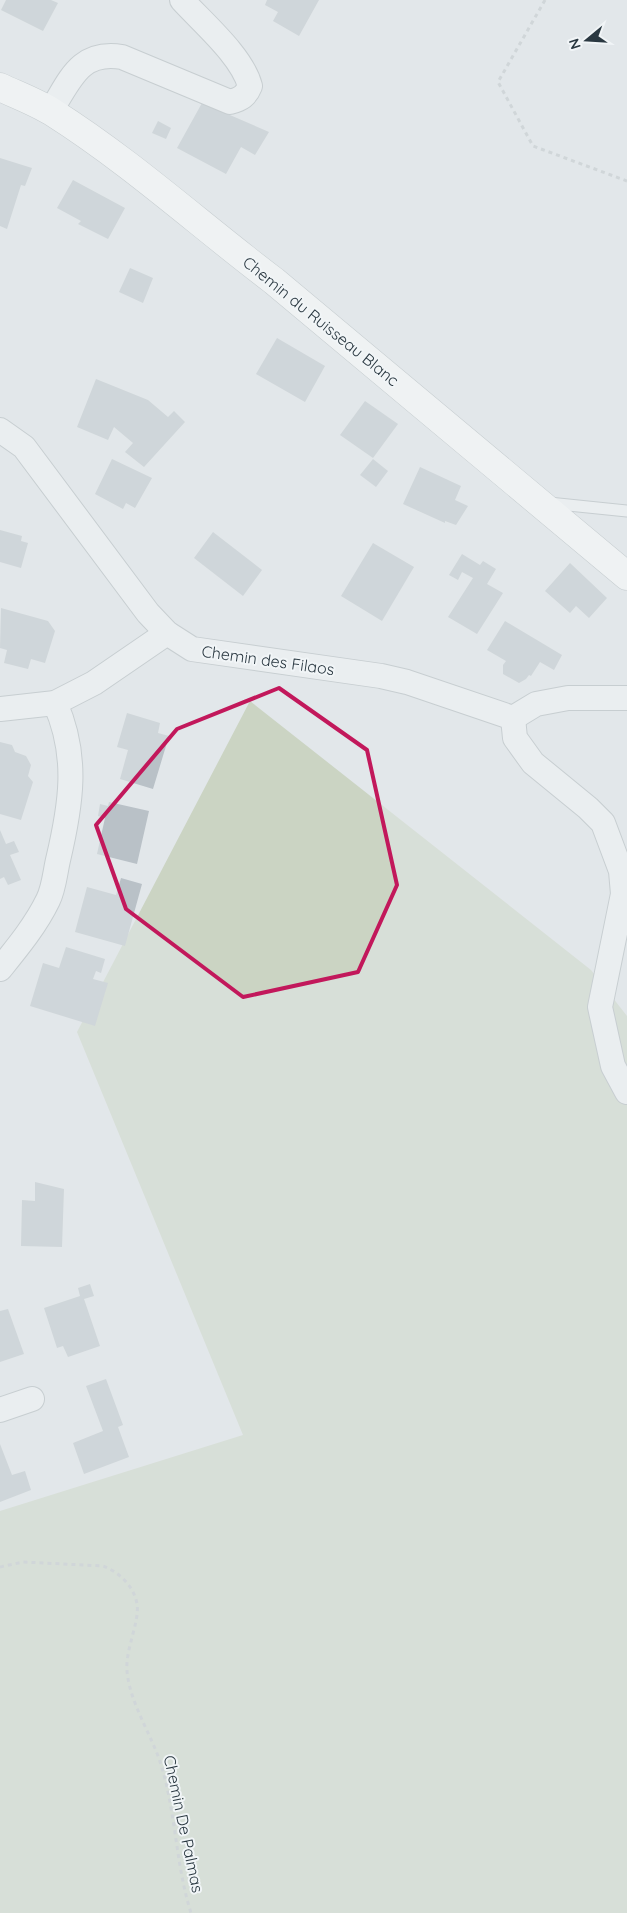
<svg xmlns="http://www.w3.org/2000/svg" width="627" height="1913" font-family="Quicksand,sans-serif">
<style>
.green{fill:#cbd4c3}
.building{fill:#b9c1c7}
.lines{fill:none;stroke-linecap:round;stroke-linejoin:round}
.lane-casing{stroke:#a7afb4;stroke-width:13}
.street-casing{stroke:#a7afb4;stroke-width:26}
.secondary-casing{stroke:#a7afb4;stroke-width:29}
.path{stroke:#bbc1c5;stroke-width:3;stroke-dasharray:4 4;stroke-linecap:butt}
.lane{stroke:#f4f6f8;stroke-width:11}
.street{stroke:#f4f6f8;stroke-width:24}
.secondary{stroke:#fff;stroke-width:28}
.marked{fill:none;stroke:#c2185b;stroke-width:4;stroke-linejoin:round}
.labels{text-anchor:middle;stroke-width:4;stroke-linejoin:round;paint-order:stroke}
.street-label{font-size:16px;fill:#2a3841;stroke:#f1f5f7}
</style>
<rect width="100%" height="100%" fill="#e2e7ea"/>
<path class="green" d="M 250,701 L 591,970 L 627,1016 L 627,1913 L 0,1913 L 0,1511 L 243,1435 L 77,1032 Z"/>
<g class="building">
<path d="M 6,0 L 51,0 L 58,3 L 43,31 L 1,10 Z"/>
<path d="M 267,0 L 319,0 L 299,36 L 273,21 L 278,12 L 265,5 Z"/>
<path d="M 202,103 L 269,132 L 255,155 L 241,147 L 226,174 L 177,148 Z"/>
<path d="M 158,121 L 171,128 L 166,139 L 152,133 Z"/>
<path d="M 0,158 L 32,168 L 25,186 L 21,185 L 7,229 L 0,226 Z"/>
<path d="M 73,180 L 125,208 L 108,239 L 78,224 L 81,221 L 57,208 Z"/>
<path d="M 130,268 L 153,278 L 143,303 L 119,292 Z"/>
<path d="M 277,338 L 325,366 L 305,402 L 256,374 Z"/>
<path d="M 96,379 L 148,400 L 168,417 L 174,411 L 185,422 L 144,467 L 125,452 L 133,443 L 114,427 L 108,440 L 77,427 Z"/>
<path d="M 365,401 L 398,424 L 373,458 L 340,435 Z"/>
<path d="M 112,459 L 152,478 L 135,508 L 126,503 L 123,509 L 95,494 Z"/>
<path d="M 373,459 L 388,471 L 376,487 L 360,475 Z"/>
<path d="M 420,467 L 461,486 L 455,500 L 468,506 L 456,525 L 445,521 L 445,523 L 403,504 Z"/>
<path d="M 0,530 L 22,536 L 21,541 L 28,543 L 21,568 L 0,562 Z"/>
<path d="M 213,532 L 262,570 L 243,596 L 194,558 Z"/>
<path d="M 373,543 L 414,567 L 382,621 L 341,596 Z"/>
<path d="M 462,554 L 480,565 L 483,561 L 496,569 L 487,584 L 503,593 L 477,634 L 448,617 L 473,578 L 462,572 L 458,580 L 449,575 Z"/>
<path d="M 570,563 L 607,598 L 589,618 L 576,606 L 570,613 L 545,591 Z"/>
<path d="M 1,608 L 48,621 L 55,631 L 45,663 L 31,659 L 28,669 L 4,663 L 7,650 L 0,648 Z"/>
<path d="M 505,621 L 562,655 L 554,670 L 540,662 L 531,676 L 529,675 L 526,679 L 519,683 L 503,674 L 503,665 L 506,661 L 487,650 Z"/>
<path d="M 127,713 L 160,723 L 158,733 L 169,736 L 153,789 L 120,779 L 128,750 L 117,747 Z"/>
<path d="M 0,742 L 12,745 L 15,752 L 26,756 L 31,765 L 28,776 L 33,782 L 21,820 L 0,814 Z"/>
<path d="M 109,802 L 149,811 L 137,864 L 97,854 L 105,818 L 98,816 L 100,804 L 108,806 Z"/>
<path d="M 0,830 L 6,844 L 14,841 L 19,852 L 10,855 L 21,880 L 8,885 L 4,877 L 0,879 Z"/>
<path d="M 121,878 L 142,884 L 125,946 L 75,932 L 87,887 L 116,895 Z"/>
<path d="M 66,947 L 105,959 L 101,973 L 96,971 L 93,979 L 108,983 L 95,1026 L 30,1006 L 43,963 L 59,968 Z"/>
<path d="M 35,1182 L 64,1189 L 62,1247 L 21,1246 L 22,1200 L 35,1201 Z"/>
<path d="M 90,1284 L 94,1296 L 84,1299 L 100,1346 L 68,1357 L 63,1346 L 57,1348 L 44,1308 L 80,1296 L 78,1288 Z"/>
<path d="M 8,1309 L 24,1354 L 0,1362 L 0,1311 Z"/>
<path d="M 106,1379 L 123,1425 L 118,1427 L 129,1457 L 84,1474 L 73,1443 L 103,1431 L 86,1386 Z"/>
<path d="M 0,1444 L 12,1475 L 25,1471 L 31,1490 L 0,1502 Z"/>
</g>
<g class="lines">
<defs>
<path id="lane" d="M 549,503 L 627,511"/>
<g id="street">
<path d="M 50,112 C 70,81 79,50 122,57 L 230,102 C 241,99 246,96 250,86 C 242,56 203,23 182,0"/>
<path d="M 0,430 L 24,447 L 148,613 L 167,633 L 192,649 L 381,676 L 407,682 L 513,718 L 536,704 L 568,698 L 627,698"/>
<path d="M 0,709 L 55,703 L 94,683 L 167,633"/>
<path d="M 513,718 L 515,738 L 533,763 L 588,808 L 603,823 L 621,871 L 623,894 L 600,1007 L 613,1066 L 627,1092"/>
<path d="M 0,969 C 17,948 36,925 48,900 C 54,888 55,873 58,860 C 71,805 79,756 55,703"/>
<path d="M 0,1410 L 32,1399"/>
</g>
<path id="secondary" d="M 0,87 C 17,95 36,102 52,112 C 131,162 200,225 274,281 L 627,576"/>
</defs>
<use href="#lane" class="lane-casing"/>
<use href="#street" class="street-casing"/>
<use href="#secondary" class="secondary-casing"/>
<g class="path">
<path d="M 545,0 L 498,82 L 533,146 L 627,181"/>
<path d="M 0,1567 L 23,1562 L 103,1566 C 119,1572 134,1586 137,1604 C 140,1621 125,1650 127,1671 C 130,1705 153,1736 162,1768 C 176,1815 176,1866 191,1913"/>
</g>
<use href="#lane" class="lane"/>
<use href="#street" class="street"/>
<use href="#secondary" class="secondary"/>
</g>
<path d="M0 0H627V1913H0ZM 279,688 L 367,750 L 397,885 L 358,972 L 243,997 L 126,909 L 96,825 L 177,729 Z" fill="#e2e7ea" fill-opacity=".55" fill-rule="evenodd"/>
<path class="marked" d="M 279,688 L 367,750 L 397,885 L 358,972 L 243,997 L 126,909 L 96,825 L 177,729 Z"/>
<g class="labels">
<g class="street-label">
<text transform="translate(321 321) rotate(39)" y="6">Chemin du Ruisseau Blanc</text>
<text transform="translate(268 660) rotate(8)" y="6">Chemin des Filaos</text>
<text transform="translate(184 1824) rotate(78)" y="6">Chemin De Palmas</text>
</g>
</g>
<g transform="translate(587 40) rotate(252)" stroke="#f1f5f7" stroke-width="4" paint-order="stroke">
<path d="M0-4L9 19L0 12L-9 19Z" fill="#2a3841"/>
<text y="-8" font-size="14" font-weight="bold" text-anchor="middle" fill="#2a3841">N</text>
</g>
</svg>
